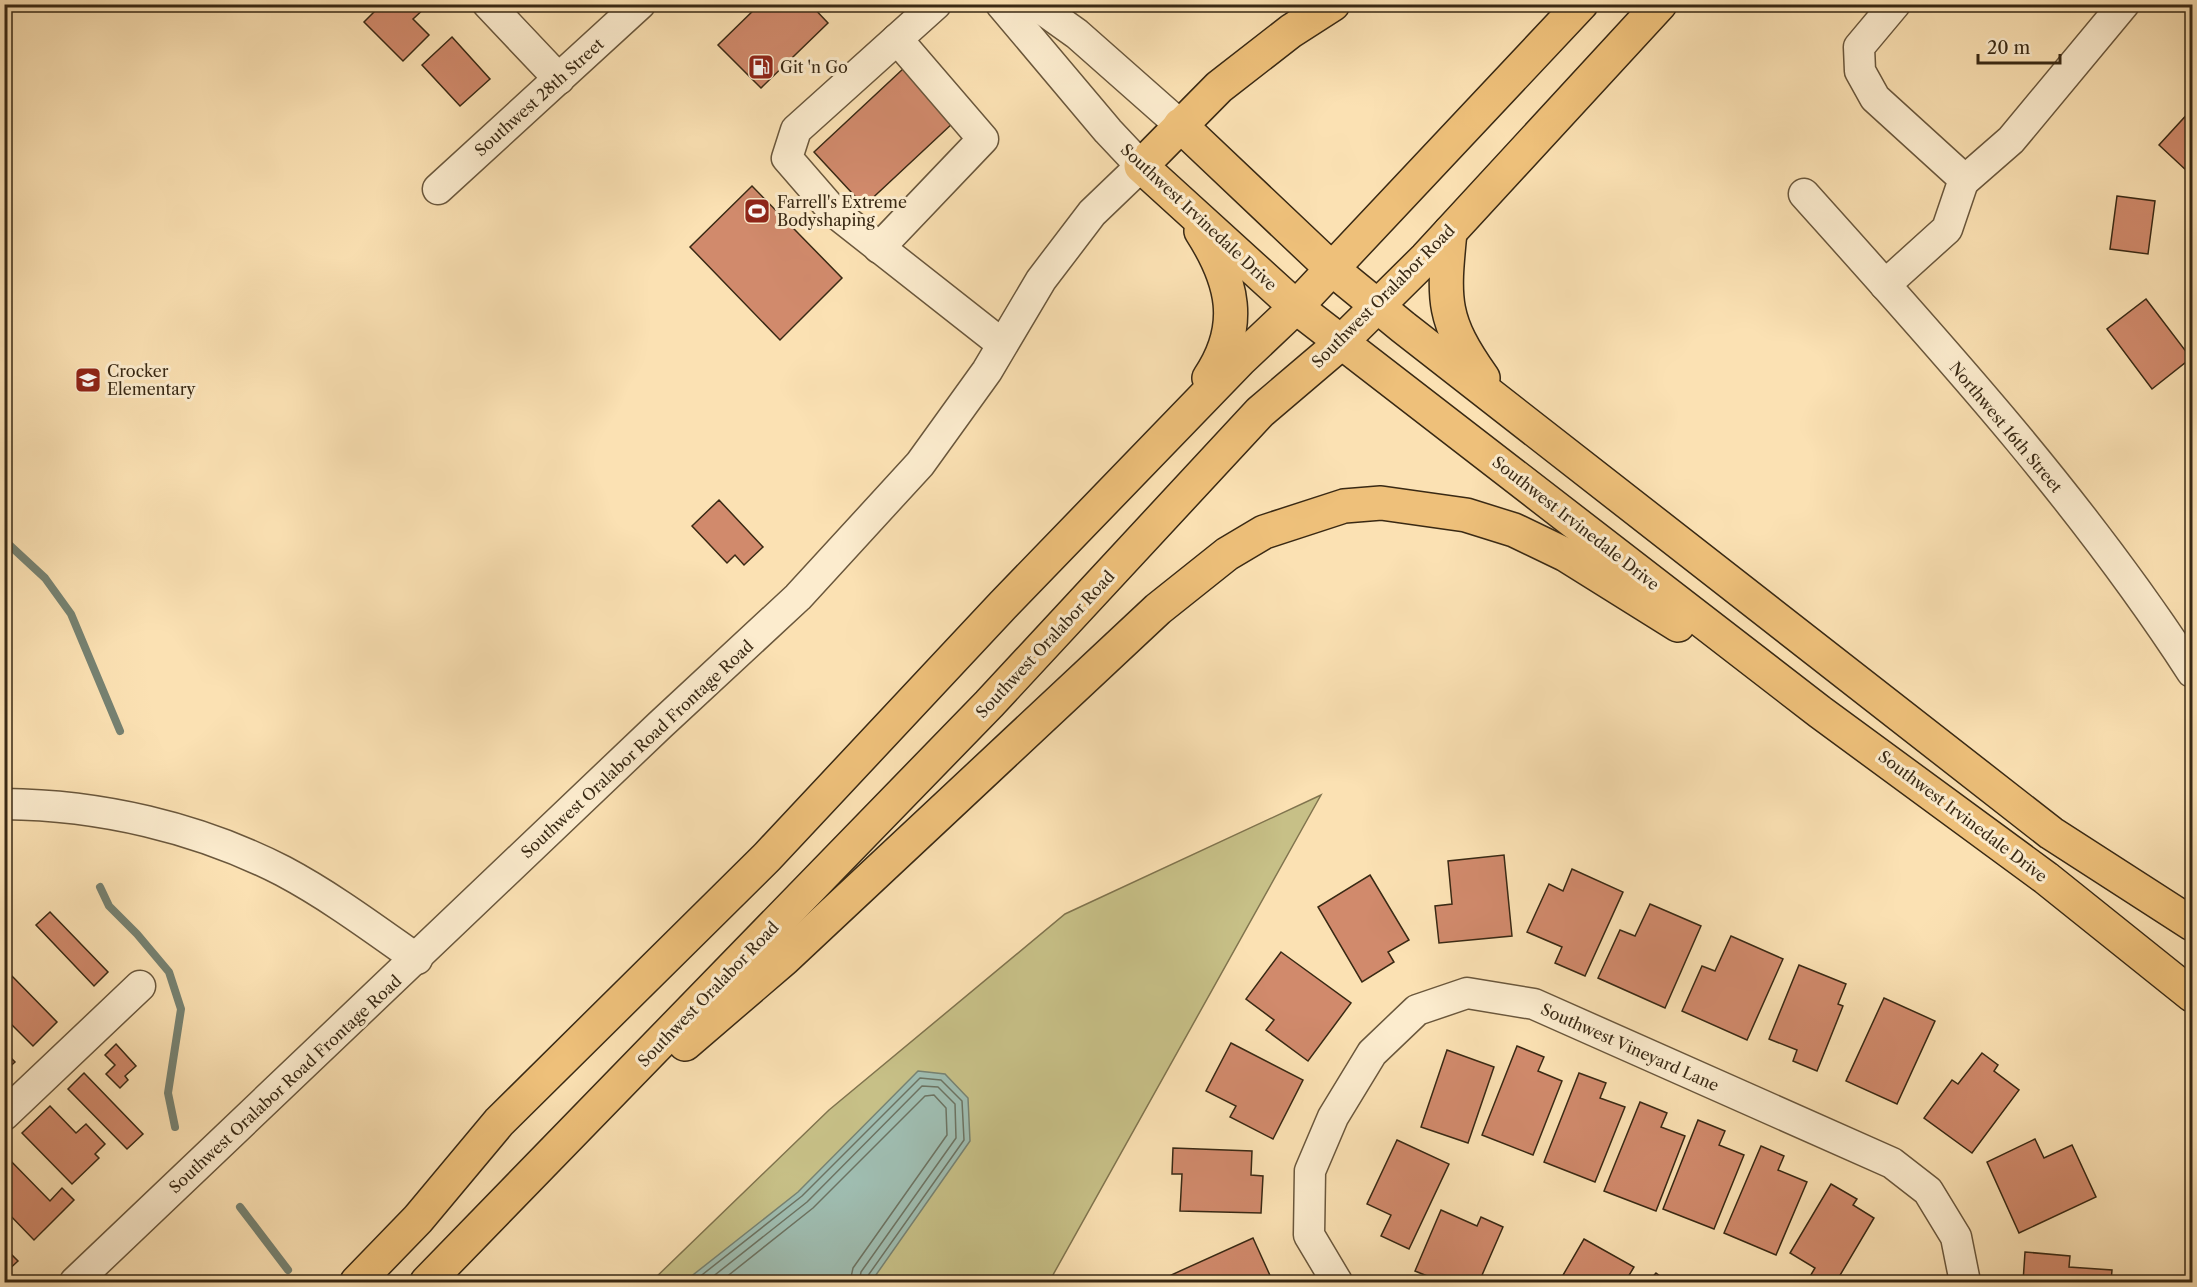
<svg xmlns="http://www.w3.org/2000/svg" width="2197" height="1287" font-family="'Libre Caslon Text',serif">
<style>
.green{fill:#c7c087;stroke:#80744e;stroke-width:1.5}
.water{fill:#9fbdb1;stroke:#768272;stroke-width:1.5}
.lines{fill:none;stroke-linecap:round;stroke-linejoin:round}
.shore{stroke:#6c7362;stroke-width:1.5}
.stream{stroke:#768272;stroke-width:8}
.building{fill:#d18a6c;stroke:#392914;stroke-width:1.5}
.minor-casing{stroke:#6a573c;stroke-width:33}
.major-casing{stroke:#392914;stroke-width:36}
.minor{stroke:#fcecce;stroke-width:30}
.major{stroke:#eec07a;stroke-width:33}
.labels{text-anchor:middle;stroke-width:6;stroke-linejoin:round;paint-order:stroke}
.poi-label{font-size:16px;fill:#392914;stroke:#fcecce;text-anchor:start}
.street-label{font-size:16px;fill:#392914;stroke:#fcecce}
</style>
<rect width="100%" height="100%" fill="#fbe1b3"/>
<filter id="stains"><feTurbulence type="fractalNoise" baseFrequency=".00333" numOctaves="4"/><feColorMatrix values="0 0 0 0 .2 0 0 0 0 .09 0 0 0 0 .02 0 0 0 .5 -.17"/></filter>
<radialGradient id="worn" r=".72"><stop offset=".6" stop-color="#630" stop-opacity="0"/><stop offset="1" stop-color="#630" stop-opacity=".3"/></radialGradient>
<path class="green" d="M 1321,795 L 1049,1282 L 651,1282 L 829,1110 L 1065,914 Z"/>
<path class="water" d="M 918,1071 L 945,1074 L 968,1098 L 970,1141 L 871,1282 L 684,1282 L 798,1192 Z"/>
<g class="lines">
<g class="shore">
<path d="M 693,1282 L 802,1196 L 920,1078 L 941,1080 L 962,1101 L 964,1140 L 867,1277 L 866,1282"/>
<path d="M 706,1282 L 807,1202 L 922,1086 L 938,1087 L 955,1104 L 956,1138 L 861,1272 L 859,1282"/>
<path d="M 720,1282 L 813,1208 L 925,1096 L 934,1095 L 946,1108 L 947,1135 L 853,1268 L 850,1282"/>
</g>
<g class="stream">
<path d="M 4,540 L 45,578 L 71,614 L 120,731"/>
<path d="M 100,887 L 109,906 L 137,934 L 169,972 L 181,1009 L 168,1093 L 175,1127"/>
<path d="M 240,1207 L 288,1270"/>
</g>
</g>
<g class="building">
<path d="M 382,4 L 424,4 L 426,7 L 413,19 L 429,35 L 403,61 L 364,22 Z"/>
<path d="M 760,4 L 810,4 L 828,23 L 761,88 L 718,45 Z"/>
<path d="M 452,37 L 490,79 L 460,106 L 422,65 Z"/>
<path d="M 904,68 L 954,122 L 864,206 L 814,152 Z"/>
<path d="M 2192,109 L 2192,166 L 2187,171 L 2159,145 Z"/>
<path d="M 752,186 L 842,278 L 780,340 L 690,247 Z"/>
<path d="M 2117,196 L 2155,201 L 2148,254 L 2110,249 Z"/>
<path d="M 2146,299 L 2191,358 L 2152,389 L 2107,329 Z"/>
<path d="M 719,500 L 763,547 L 744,565 L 735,555 L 727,563 L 692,526 Z"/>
<path d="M 1504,855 L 1512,936 L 1439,943 L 1435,906 L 1452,904 L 1448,861 Z"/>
<path d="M 1572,869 L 1623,892 L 1585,976 L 1555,963 L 1562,947 L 1527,932 L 1549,884 L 1563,891 Z"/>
<path d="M 1370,875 L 1409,940 L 1388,952 L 1394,962 L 1362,982 L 1318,907 Z"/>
<path d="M 1650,904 L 1701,926 L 1665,1008 L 1598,978 L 1620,930 L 1635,936 Z"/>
<path d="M 50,912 L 108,972 L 94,986 L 36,925 Z"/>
<path d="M 1731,936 L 1783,959 L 1747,1040 L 1682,1011 L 1702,966 L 1715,971 Z"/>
<path d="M 1281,952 L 1351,1003 L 1308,1061 L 1266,1030 L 1274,1020 L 1246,999 Z"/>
<path d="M 1799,965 L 1846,984 L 1838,1004 L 1843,1006 L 1817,1071 L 1793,1061 L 1797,1050 L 1769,1039 Z"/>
<path d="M 10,974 L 57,1022 L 33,1046 L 4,1017 L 4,979 Z"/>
<path d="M 1884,998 L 1935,1021 L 1897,1104 L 1846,1081 Z"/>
<path d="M 1231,1043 L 1303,1080 L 1273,1139 L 1230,1117 L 1236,1106 L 1206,1091 Z"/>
<path d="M 116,1044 L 136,1066 L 125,1076 L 128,1080 L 120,1088 L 106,1074 L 115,1065 L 105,1055 Z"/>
<path d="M 1517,1046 L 1544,1057 L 1538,1071 L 1562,1081 L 1533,1155 L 1482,1135 Z"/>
<path d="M 1447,1050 L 1494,1067 L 1468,1143 L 1421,1127 Z"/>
<path d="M 4,1051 L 15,1062 L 4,1072 Z"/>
<path d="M 1982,1053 L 1998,1065 L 1994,1071 L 2019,1090 L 1972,1153 L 1924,1118 L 1952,1080 L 1958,1084 Z"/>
<path d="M 84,1073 L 143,1134 L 127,1149 L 68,1089 Z"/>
<path d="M 1579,1073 L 1606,1083 L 1600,1098 L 1625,1107 L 1595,1182 L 1544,1162 Z"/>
<path d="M 1640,1102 L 1667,1113 L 1661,1127 L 1685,1136 L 1656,1211 L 1604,1191 Z"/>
<path d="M 50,1106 L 76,1133 L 86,1124 L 105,1144 L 95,1154 L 99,1158 L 72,1184 L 22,1133 Z"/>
<path d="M 1698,1120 L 1725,1131 L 1719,1145 L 1744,1155 L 1714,1229 L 1663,1209 Z"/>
<path d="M 2035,1139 L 2044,1158 L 2072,1145 L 2096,1197 L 2019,1233 L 1987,1162 Z"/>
<path d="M 1397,1140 L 1449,1164 L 1409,1249 L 1381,1236 L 1391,1215 L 1367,1204 Z"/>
<path d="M 1761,1146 L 1784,1156 L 1778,1170 L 1807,1182 L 1776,1255 L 1724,1233 Z"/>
<path d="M 1173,1148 L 1252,1151 L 1251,1175 L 1263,1176 L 1261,1213 L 1180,1211 L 1182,1174 L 1172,1174 Z"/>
<path d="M 4,1154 L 50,1201 L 62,1188 L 74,1200 L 34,1240 L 4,1209 Z"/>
<path d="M 1831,1184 L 1857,1199 L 1853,1205 L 1874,1218 L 1836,1282 L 1816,1282 L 1809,1278 L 1815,1268 L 1790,1253 Z"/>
<path d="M 1441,1210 L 1477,1226 L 1481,1217 L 1503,1227 L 1479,1282 L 1442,1282 L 1415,1271 Z"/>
<path d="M 1253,1238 L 1273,1282 L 1172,1282 L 1169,1276 Z"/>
<path d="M 1584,1239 L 1634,1267 L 1625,1282 L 1559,1282 Z"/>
<path d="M 4,1247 L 18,1261 L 6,1272 L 4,1270 Z"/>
<path d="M 2025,1252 L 2070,1256 L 2069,1267 L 2112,1270 L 2111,1282 L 2023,1282 Z"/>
<path d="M 1656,1273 L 1668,1282 L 1648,1282 Z"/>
</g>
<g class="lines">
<defs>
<g id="minor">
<path d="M 488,4 L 559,79"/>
<path d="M 936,4 L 796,130 L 787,158 L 833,211 L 1002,344"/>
<path d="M 1035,4 L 1077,34 L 1180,125"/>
<path d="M 1964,181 L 2011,140 L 2124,4"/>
<path d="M 438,189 L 640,4"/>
<path d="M 1804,194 C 1941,347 2080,499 2192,672"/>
<path d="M 879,248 L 983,139 L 897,39"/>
<path d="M 1885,285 L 1947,229 L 1964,179 L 1875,98 L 1860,71 L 1859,47 L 1895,4"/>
<path d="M 4,804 C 100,805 197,827 283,871 C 330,896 373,928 417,959"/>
<path d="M 4,1115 L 140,986"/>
<path d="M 75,1282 L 660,725 L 798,597 L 920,464 L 987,371 L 1041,280 L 1092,213 L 1141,166 L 1108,131 L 1001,4"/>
<path d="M 1337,1282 L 1309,1235 L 1310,1171 L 1333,1117 L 1372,1053 L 1417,1010 L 1467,993 L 1534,1004 L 1892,1163 L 1928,1191 L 1956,1237 L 1965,1282"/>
</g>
<g id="major">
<path d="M 1333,4 L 1291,31 L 1219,87 L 1141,166 L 1296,307 L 1820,712 L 2046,878 L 2192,995"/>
<path d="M 1180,125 L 1331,268 L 1403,327 L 2051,833 L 2192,924"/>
<path d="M 1201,231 C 1233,281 1244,326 1209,378"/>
<path d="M 1450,232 C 1443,301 1442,320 1483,378"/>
<path d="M 685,1044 L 784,959 L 1158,609 L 1227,554 L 1264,532 L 1344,506 L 1381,503 L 1466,515 L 1514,530 L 1566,555 L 1678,625"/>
<path d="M 357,1282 L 418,1219 L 499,1122 L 767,857 L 1003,605 L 1240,360 L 1296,307 L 1581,4"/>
<path d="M 427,1282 L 989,704 L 1260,412 L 1334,349 L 1426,258 L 1660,4"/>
</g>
</defs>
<use href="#minor" class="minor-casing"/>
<use href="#major" class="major-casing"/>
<use href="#minor" class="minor"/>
<use href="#major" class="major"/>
</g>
<defs>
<symbol id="fuel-square" viewBox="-11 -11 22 22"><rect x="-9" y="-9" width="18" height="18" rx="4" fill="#8f2418" stroke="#fcecce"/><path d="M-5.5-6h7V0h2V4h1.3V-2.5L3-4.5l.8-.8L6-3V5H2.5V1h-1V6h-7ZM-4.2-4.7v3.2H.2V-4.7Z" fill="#fff"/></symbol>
<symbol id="stadium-square" viewBox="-11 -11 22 22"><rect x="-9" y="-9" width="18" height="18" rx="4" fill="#8f2418" stroke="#fcecce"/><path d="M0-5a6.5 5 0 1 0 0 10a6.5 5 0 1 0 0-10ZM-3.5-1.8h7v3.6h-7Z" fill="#fff"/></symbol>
<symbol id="school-square" viewBox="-11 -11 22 22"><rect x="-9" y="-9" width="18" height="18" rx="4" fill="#8f2418" stroke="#fcecce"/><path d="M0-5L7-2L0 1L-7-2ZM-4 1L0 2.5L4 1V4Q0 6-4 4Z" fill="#fff"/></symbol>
</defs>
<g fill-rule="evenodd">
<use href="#fuel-square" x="746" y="52" width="30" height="30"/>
<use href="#stadium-square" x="742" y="196" width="30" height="30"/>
<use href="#school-square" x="73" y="365" width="30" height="30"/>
</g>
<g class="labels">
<g class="poi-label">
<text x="780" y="73">Git 'n Go</text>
<text x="777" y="208">Farrell's Extreme<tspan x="777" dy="18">Bodyshaping</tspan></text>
<text x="107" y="377">Crocker<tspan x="107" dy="18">Elementary</tspan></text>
</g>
<g class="street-label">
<text transform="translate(539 97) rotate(-42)" y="6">Southwest 28th Street</text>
<text transform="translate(1199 217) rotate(43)" y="6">Southwest Irvinedale Drive</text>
<text transform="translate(1383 296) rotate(-45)" y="6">Southwest Oralabor Road</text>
<text transform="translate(2006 427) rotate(50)" y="6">Northwest 16th Street</text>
<text transform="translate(1576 523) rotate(38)" y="6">Southwest Irvinedale Drive</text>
<text transform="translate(1045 644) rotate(-47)" y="6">Southwest Oralabor Road</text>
<text transform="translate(637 749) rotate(-43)" y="6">Southwest Oralabor Road Frontage Road</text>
<text transform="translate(1963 816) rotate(37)" y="6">Southwest Irvinedale Drive</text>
<text transform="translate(708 994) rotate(-46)" y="6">Southwest Oralabor Road</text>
<text transform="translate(1630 1047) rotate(24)" y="6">Southwest Vineyard Lane</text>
<text transform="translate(285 1084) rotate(-43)" y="6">Southwest Oralabor Road Frontage Road</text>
</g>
</g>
<rect width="2197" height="1287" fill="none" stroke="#fbe1b3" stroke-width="24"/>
<rect x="6" y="6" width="2185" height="1275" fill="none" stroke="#392914" stroke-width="3"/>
<rect x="12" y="12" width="2173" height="1263" fill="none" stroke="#392914" stroke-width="1.5"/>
<path d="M1978 54v9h82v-9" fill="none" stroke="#392914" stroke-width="3"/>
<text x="1987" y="54" font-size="18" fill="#392914" stroke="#fcecce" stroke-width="4.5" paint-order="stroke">20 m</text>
<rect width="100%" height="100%" filter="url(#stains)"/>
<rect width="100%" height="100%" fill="url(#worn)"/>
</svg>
